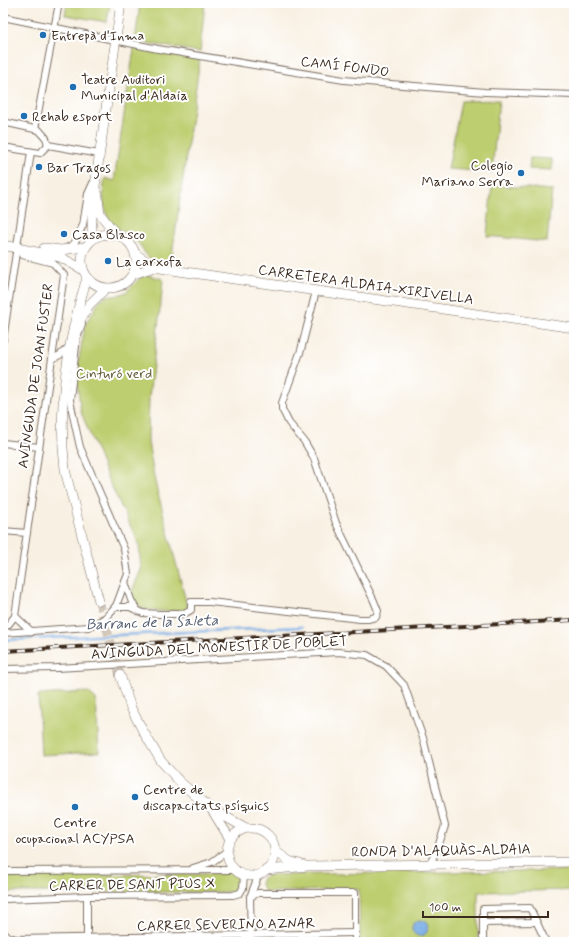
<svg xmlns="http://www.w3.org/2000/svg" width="577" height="945" font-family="Mynerve,sans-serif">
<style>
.green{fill:#bdce70;stroke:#7c7c47}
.water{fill:#79ade6;stroke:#5a6c82}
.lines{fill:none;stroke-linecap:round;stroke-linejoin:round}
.stream{stroke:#79ade6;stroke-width:2.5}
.secondary-tunnel{stroke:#d2c8bb;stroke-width:9;stroke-dasharray:9 4.5;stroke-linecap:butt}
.street-casing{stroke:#7d6f63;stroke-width:8}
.secondary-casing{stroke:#7d6f63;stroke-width:10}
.street{stroke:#fff;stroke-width:6}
.secondary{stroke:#fff;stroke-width:9}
.rail-casing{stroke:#3b2a1e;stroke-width:4}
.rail{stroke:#fff;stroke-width:2.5;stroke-dasharray:8;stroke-linecap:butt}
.poi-dot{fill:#1f6fb2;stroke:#fff;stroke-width:1.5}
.labels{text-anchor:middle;stroke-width:4;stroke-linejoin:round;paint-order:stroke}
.poi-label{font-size:14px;fill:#3b2a1e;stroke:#fff;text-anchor:start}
.street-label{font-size:14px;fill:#3b2a1e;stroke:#fff}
.park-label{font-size:14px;fill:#625b37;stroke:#fff}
.water-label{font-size:15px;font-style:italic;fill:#545e6e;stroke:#fff}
</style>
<rect width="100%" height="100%" fill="#fff"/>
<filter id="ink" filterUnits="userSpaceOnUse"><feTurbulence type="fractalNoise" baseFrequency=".025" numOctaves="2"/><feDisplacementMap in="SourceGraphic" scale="8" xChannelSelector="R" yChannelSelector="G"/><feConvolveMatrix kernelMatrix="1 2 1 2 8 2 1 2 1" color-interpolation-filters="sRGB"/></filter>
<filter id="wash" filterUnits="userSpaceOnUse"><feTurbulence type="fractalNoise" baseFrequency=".012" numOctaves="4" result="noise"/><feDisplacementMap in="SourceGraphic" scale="16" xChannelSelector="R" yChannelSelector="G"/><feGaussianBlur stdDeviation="0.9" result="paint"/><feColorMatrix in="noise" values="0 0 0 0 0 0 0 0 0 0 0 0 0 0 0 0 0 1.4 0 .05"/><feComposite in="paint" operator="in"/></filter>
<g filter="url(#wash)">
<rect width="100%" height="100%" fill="#f8f0e2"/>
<g class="green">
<path d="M 67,3 L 110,3 L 107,22 L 65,15 Z"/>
<path d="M 140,3 L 205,3 L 200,52 L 135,41 Z"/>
<path d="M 134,48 L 200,59 L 171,262 C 166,263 158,263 153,260 C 145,256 144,250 139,244 C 130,232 113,230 107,215 C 102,205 103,189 105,178 L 114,181 Z"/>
<path d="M 499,100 L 492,172 L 448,169 L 461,101 Z"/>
<path d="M 530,158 L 552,159 L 552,170 L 529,169 Z"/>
<path d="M 492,185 L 552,190 L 547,242 L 487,236 Z"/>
<path d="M 147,275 L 163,279 L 161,302 L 149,397 L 148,442 L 155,482 L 188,609 C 175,611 147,614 137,605 C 134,602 133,597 131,593 L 141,570 L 139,544 L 107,477 L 81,412 L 76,376 L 85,325 L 100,300 L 106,296 L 116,296 L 126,292 L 141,277 Z"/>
<path d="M 88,692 L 96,699 L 99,752 L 41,755 L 38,695 Z"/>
<path d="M 574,870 L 574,890 L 478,892 L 478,942 L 360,942 L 359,889 L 270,892 L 264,891 L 261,884 L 263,878 L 269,875 Z"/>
<path d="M 228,872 L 236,876 C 239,881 239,884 236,890 L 232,892 L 3,892 L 3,877 L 62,875 L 215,874 Z"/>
</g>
<circle class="water" cx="420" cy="928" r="8"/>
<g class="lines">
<path class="stream" d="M 3,640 L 302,627"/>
</g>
</g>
<g filter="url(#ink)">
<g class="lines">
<path class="secondary-tunnel" d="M 99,601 L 120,675"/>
<defs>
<g id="street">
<path d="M 3,17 L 158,49 L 344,80 L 485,92 L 574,95"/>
<path d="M 3,122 L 39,130 L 46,138 L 48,145"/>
<path d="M 35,129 L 59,3"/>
<path d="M 48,145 L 99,154"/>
<path d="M 3,147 L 40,153 L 48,145"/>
<path d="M 68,247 L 74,244 L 83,225 L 88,194 L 93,183"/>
<path d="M 3,340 L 31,152"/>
<path d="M 52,359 L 60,355 L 70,346"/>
<path d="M 3,443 L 39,447"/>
<path d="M 3,531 L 27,533"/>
<path d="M 125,582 L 131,600 L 137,610"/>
<path d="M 115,607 L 130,607 L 143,613 L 160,614 L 184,614 L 191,610 L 191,602 L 210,602 L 360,619 L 368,619 L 376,617 L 378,611 L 374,601 L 336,523 L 314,458 L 304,441 L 289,423 L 282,409 L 282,403 L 301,350 L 316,291"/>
<path d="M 15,616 L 32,632"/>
<path d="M 3,628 L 8,625 L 15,616 L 64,275 L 53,263 L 22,255 L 18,248"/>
<path d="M 3,633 L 89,627 L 105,618 L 116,606 L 128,574 L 124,549 L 80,447 L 74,420 L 70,400 L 77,337 L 82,324"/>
<path d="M 3,669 L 57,668 L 338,652 L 367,655 L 386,666 L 404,685 L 423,738 L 445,826 L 438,847 L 430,864"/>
<path d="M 193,868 L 212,862 L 227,851"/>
<path d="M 3,871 L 235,870"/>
<path d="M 87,896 L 87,942"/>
<path d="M 250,897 L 258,893 L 355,893 L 355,942"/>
<path d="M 3,900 L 5,899 L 87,896 L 233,895 L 240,893 L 243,888 L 244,875"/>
<path d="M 483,923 L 536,922"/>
<path d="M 3,932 L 8,937 L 16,939 L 355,933"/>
<path d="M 251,942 L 250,897 L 259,874"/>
<path d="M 483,942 L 483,909 L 530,908 L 546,942"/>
</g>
<g id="secondary">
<path d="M 97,191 L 100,214 L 116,234"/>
<circle cx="109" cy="261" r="27"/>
<path d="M 92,239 L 92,207 L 121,3"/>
<path d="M 3,245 L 60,257 L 82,269"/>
<path d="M 44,248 L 61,250 L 85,247"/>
<path d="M 136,254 L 154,267 L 172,270 L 574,328"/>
<path d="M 134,274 L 154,267"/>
<path d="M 87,278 C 68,336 57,408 65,469 C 68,484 73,499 76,513 C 84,542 91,572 99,601"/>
<path d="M 76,328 L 89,305 L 105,289"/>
<path d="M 120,675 L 131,708 L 143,731 L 161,761 L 180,782 L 211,809 L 246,828"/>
<path d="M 212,810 L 230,839"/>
<circle cx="251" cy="852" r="24"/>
<path d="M 275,851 L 289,861 L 303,865"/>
<path d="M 266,870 L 308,866 L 574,862"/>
</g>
</defs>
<use href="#street" class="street-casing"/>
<use href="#secondary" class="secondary-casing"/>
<use href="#street" class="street"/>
<use href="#secondary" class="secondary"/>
<defs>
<path id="rail" d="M 3,651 L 574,620"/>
</defs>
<use href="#rail" class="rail-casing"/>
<use href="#rail" class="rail"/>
</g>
</g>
<g class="poi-dot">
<circle cx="43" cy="35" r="4"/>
<circle cx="73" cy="87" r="4"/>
<circle cx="24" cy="116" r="4"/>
<circle cx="39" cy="167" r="4"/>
<circle cx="521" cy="173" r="4"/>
<circle cx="64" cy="234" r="4"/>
<circle cx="108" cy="261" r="4"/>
<circle cx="135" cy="797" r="4"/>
<circle cx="75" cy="807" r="4"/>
</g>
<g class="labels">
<g class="poi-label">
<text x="51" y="40">Entrepà d'Inma</text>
<text x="81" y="84">Teatre Auditori<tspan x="81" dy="16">Municipal d'Aldaia</tspan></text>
<text x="32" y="121">Rehab esport</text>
<text x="513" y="170" text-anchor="end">Colegio<tspan x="513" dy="16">Mariano Serra</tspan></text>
<text x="47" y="172">Bar Tragos</text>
<text x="72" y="239">Casa Blasco</text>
<text x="116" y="266">La carxofa</text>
<text x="143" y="794">Centre de<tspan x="143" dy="16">discapacitats psíquics</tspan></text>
<text x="75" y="827" text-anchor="middle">Centre<tspan x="75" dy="16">ocupacional ACYPSA</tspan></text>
</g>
<g class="street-label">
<text transform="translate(345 66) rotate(7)" y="5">CAMÍ FONDO</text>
<text transform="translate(366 284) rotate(8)" y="5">CARRETERA ALDAIA-XIRIVELLA</text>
<text transform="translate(35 376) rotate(-82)" y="5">AVINGUDA DE JOAN FUSTER</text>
<text transform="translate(219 647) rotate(-3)" y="5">AVINGUDA DEL MONESTIR DE POBLET</text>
<text transform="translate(441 850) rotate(-1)" y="5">RONDA D'ALAQUÀS-ALDAIA</text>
<text transform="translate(132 884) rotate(-1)" y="5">CARRER DE SANT PIUS X</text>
<text transform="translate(226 924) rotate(-1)" y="5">CARRER SEVERINO AZNAR</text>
</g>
<g class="park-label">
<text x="114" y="378">Cinturó verd</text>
</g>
<g class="water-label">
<text transform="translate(152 622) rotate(-2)" y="5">Barranc de la Saleta</text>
</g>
</g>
<rect width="577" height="945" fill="none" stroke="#fff" stroke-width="16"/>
<path d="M423 911v6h125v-6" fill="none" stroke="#3b2a1e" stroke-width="2"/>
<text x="429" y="911" font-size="12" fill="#3b2a1e" stroke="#ffffff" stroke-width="3" paint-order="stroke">100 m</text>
</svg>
